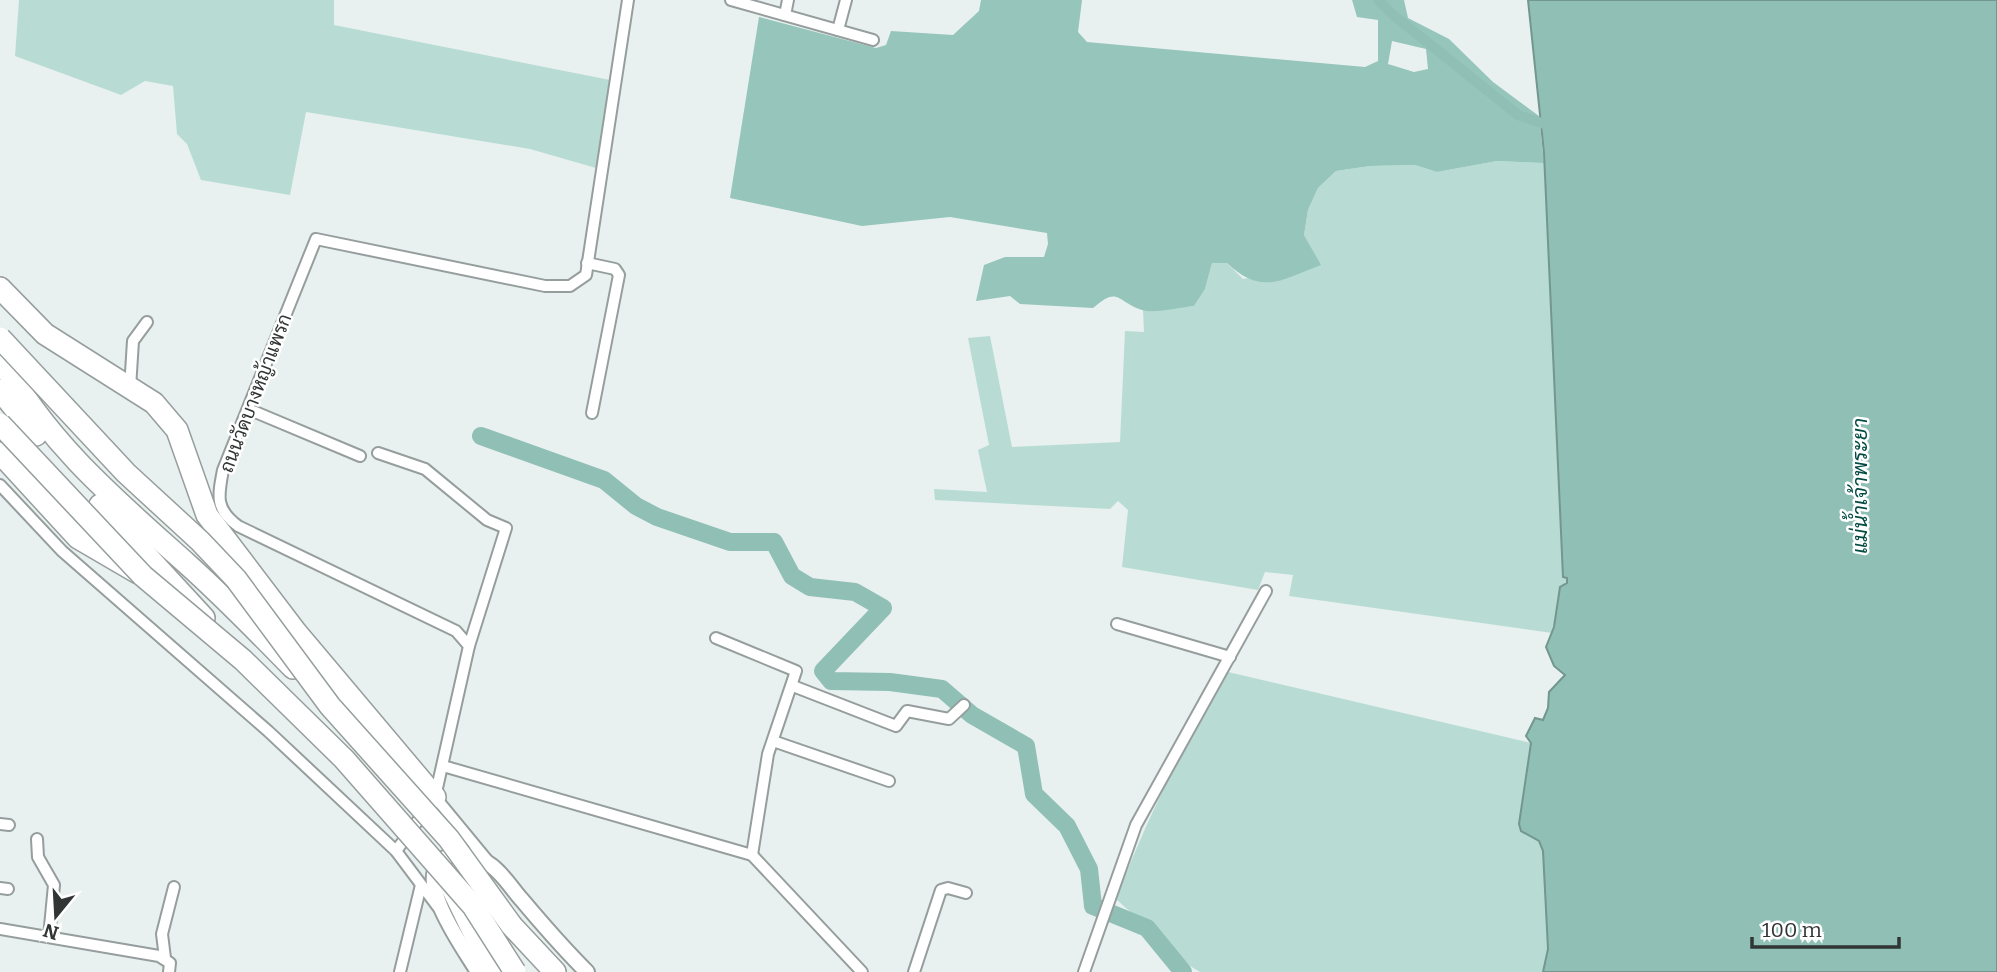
<svg xmlns="http://www.w3.org/2000/svg" width="1997" height="972" font-family="Bitter,Sarabun,serif">
<style>
.green{fill:#b8dcd4}
.forest{fill:#95c5bb;fill-rule:evenodd}
.water{fill:#8fbfb5;stroke:#73968e;stroke-width:2}
.lines{fill:none;stroke-linecap:round;stroke-linejoin:round}
.canal{stroke:#8fbfb5;stroke-width:10}
.river{stroke:#8fbfb5;stroke-width:18}
.minor-casing{stroke:#969e9d;stroke-width:14}
.tertiary-casing{stroke:#969e9d;stroke-width:18}
.motorway-casing{stroke:#969e9d;stroke-width:24}
.minor{stroke:#fff;stroke-width:10}
.tertiary{stroke:#fff;stroke-width:14}
.motorway{stroke:#fff;stroke-width:21}
.motorway-bridge-casing{stroke:#969e9d;stroke-width:24;stroke-linecap:butt}
.motorway-bridge{stroke:#fff;stroke-width:21}
.labels{text-anchor:middle;stroke-width:5;stroke-linejoin:round;paint-order:stroke}
.street-label{font-size:19px;fill:#313534;stroke:#fff}
.water-label{font-size:21px;font-style:italic;fill:#024b42;stroke:#fff}
</style>
<rect width="100%" height="100%" fill="#e8f1ef"/>
<g class="green">
<path d="M 19,0 L 334,0 L 334,25 L 615,81 L 596,168 L 530,149 L 306,112 L 290,195 L 201,180 L 187,144 L 177,134 L 173,86 L 145,81 L 121,95 L 15,56 Z"/>
<path d="M 1497,161 L 1544,163 L 1563,576 L 1567,578 L 1552,633 L 1289,596 L 1293,575 L 1265,572 L 1258,590 L 1122,567 L 1128,510 L 1118,501 L 1110,509 L 935,500 L 934,489 L 987,492 L 978,450 L 989,445 L 968,338 L 990,336 L 1012,447 L 1120,442 L 1125,331 L 1144,332 L 1143,310 L 1194,306 L 1205,289 L 1212,263 L 1227,263 L 1243,279 L 1320,265 L 1304,235 L 1308,210 L 1318,188 L 1336,171 L 1370,166 L 1415,165 L 1437,172 Z"/>
<path d="M 1228,672 L 1531,743 L 1519,824 L 1539,841 L 1543,851 L 1548,949 L 1543,972 L 1200,972 L 1190,966 L 1116,899 C 1147,819 1183,744 1228,672 Z"/>
</g>
<path class="forest" d="M 981,0 L 1082,0 L 1078,32 L 1087,42 L 1365,67 L 1378,61 L 1378,20 L 1357,17 L 1352,0 L 1404,0 L 1408,18 L 1449,39 L 1493,82 L 1539,116 L 1544,163 L 1497,161 L 1437,172 L 1415,165 L 1370,166 L 1336,171 L 1318,188 L 1308,210 L 1304,235 L 1321,265 C 1281,280 1262,296 1227,263 L 1212,263 L 1205,289 L 1194,306 C 1179,307 1156,314 1142,310 C 1117,302 1119,285 1093,308 L 1020,304 L 1010,296 L 976,301 L 984,265 L 1005,257 L 1044,257 L 1048,244 L 1047,233 L 950,217 L 862,226 L 730,198 L 759,17 L 876,48 L 886,45 L 891,31 L 953,35 L 979,11 ZM 1392,41 L 1426,49 L 1428,69 L 1414,72 L 1388,64 Z"/>
<path class="water" d="M 1528,0 L 1997,0 L 1997,972 L 1543,972 L 1548,949 L 1543,851 L 1539,841 L 1521,831 L 1519,824 L 1531,743 L 1526,736 L 1535,718 L 1543,720 L 1548,708 L 1549,692 L 1565,675 L 1554,666 L 1546,647 L 1554,627 L 1560,587 L 1567,583 L 1567,578 L 1563,577 L 1544,153 Z"/>
<g class="lines">
<path class="canal" d="M 1378,0 L 1392,14 L 1518,115 L 1553,127"/>
<path class="river" d="M 481,436 L 604,480 L 636,506 L 657,517 L 730,542 L 774,542 L 792,576 L 810,587 L 855,592 L 883,608 L 823,671 L 831,681 L 890,682 L 942,689 L 972,715 L 1026,746 L 1034,794 L 1067,826 L 1089,869 L 1093,906 L 1147,928 L 1183,972"/>
<defs>
<g id="minor">
<path d="M 731,0 L 873,40"/>
<path d="M 785,15 L 788,0"/>
<path d="M 838,30 L 846,0"/>
<path d="M 587,263 L 615,269 L 619,275 L 592,413"/>
<path d="M 130,388 L 133,341 L 147,322"/>
<path d="M 248,409 L 360,456"/>
<path d="M 378,453 L 425,469 L 487,520 L 506,528 L 469,646"/>
<path d="M 0,485 L 62,551 L 268,731 L 396,851 L 438,907"/>
<path d="M 1117,624 L 1230,657"/>
<path d="M 716,638 L 796,671 L 768,754 L 752,855"/>
<path d="M 793,686 L 896,726 L 907,711 L 949,719 L 964,705"/>
<path d="M 773,741 L 889,781"/>
<path d="M 443,766 L 752,855 L 862,972"/>
<path d="M 435,797 L 487,860"/>
<path d="M 0,824 L 9,825"/>
<path d="M 37,839 L 38,857 L 54,885 L 49,937"/>
<path d="M 396,851 L 435,797 L 469,646 L 456,631 L 238,526 C 215,509 218,496 223,470 L 316,239 L 545,286 L 570,286 L 586,275 L 628,0"/>
<path d="M 0,888 L 8,889"/>
<path d="M 0,929 L 159,956 L 170,963 L 169,972"/>
<path d="M 165,958 L 162,934 L 174,887"/>
<path d="M 400,972 L 421,885"/>
<path d="M 914,972 L 941,890 L 948,888 L 966,893"/>
<path d="M 1084,972 L 1136,825 L 1266,591"/>
</g>
<path id="tertiary" d="M 478,972 C 464,948 407,873 449,856 C 462,850 478,856 489,864 C 502,872 512,889 522,900 C 543,925 564,949 587,972"/>
<g id="motorway">
<path d="M 0,288 L 45,334 L 154,403 L 177,430 L 207,515 L 296,632 L 435,797"/>
<path d="M 0,358 C 50,445 112,497 186,563 C 223,596 258,632 293,668"/>
<path d="M 0,390 L 36,435"/>
<path d="M 0,453 L 78,538 L 138,573"/>
<path d="M 100,505 L 204,618"/>
<path d="M 451,886 L 493,972"/>
<path d="M 512,926 L 555,972"/>
</g>
</defs>
<use href="#minor" class="minor-casing"/>
<use href="#tertiary" class="tertiary-casing"/>
<use href="#motorway" class="motorway-casing"/>
<use href="#minor" class="minor"/>
<use href="#tertiary" class="tertiary"/>
<use href="#motorway" class="motorway"/>
<defs>
<g id="motorway-bridge">
<path d="M 0,338 L 126,473 L 200,541 L 236,579 L 330,706 L 449,839 L 512,926"/>
<path d="M 0,424 L 143,576 L 243,660 L 344,759 L 473,906 L 515,972"/>
</g>
</defs>
<use href="#motorway-bridge" class="motorway-bridge-casing"/>
<use href="#motorway-bridge" class="motorway-bridge"/>
</g>
<g class="labels">
<g class="street-label">
<text transform="translate(255 393) rotate(-69)" y="7">ถนนวัดบางหญ้าแพรก</text>
</g>
<g class="water-label">
<text transform="translate(1860 486) rotate(-90)" y="7">แม่น้ำเจ้าพระยา</text>
</g>
</g>
<g transform="translate(56 916) rotate(198)" stroke="#ffffff" stroke-width="5" paint-order="stroke">
<path d="M0-5L12 26L0 18L-12 26Z" fill="#313534"/>
<text y="-10" font-size="19" font-weight="bold" text-anchor="middle" fill="#313534">N</text>
</g>
<path d="M1752 937v10h147v-10" fill="none" stroke="#313534" stroke-width="3.5"/>
<text x="1762" y="937" font-size="21" fill="#313534" stroke="#ffffff" stroke-width="5" paint-order="stroke">100 m</text>
</svg>
